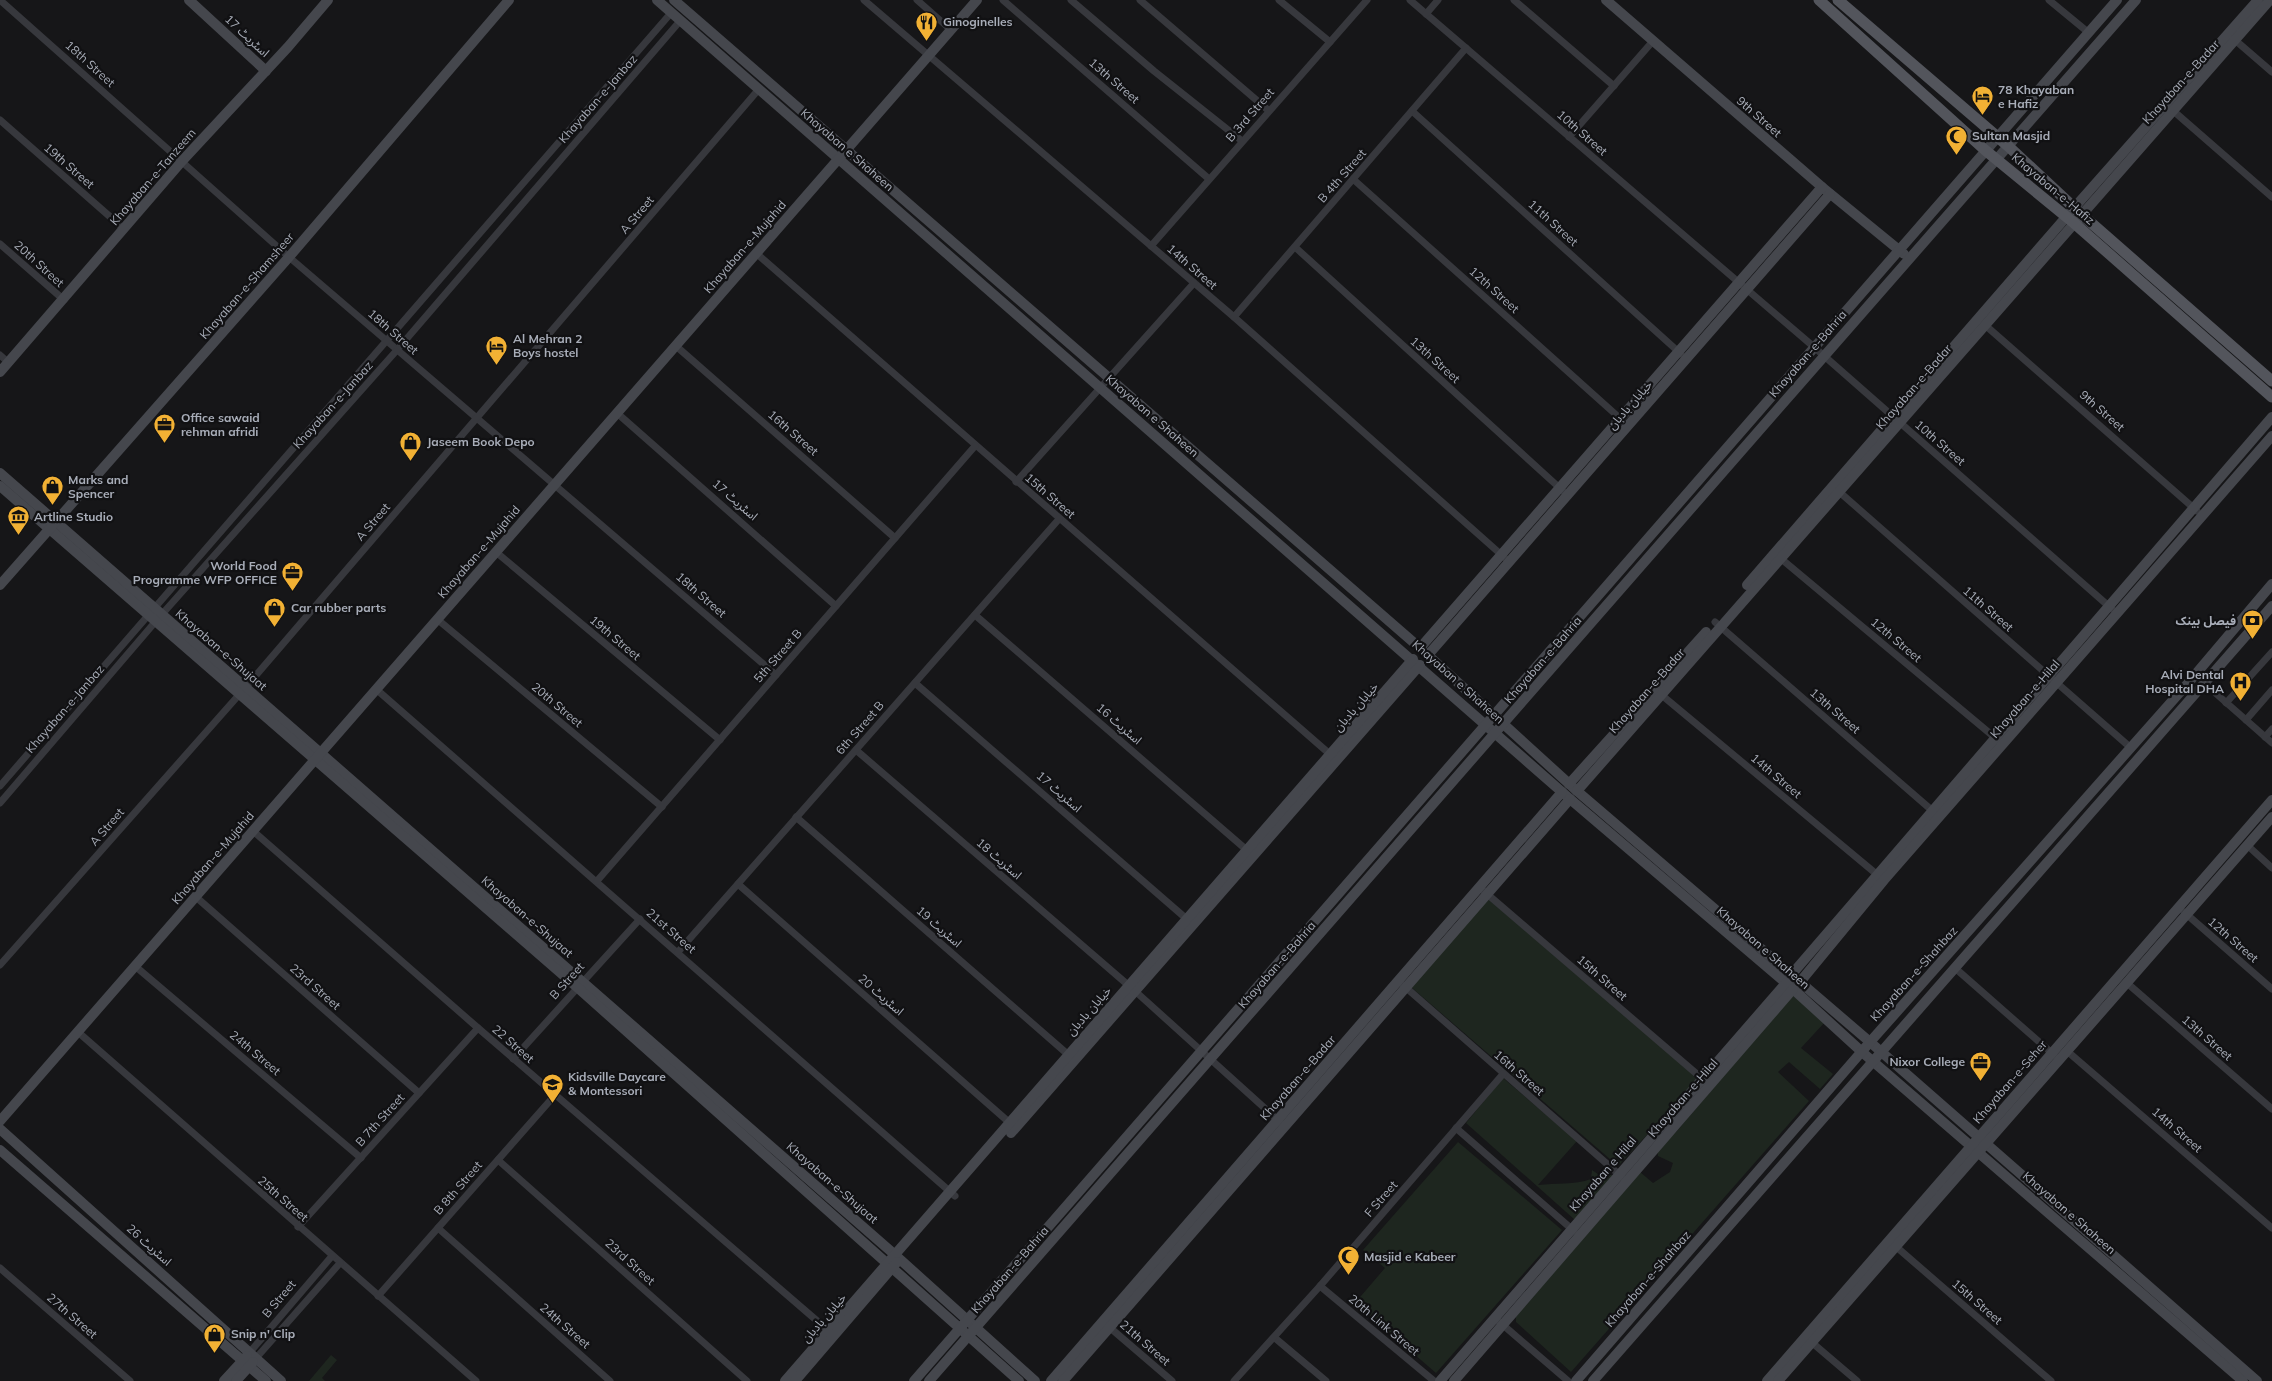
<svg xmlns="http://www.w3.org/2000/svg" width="2272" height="1381" font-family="Mulish,'Noto Sans Arabic',sans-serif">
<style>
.green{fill:#1e261f}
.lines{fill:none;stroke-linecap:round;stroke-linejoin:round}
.street{stroke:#37383d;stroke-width:7}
.secondary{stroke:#45474d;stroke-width:10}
.primary{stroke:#53555c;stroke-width:11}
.labels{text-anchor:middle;stroke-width:4.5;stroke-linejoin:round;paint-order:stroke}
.poi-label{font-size:12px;font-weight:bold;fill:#a8adb8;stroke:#111113;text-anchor:start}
.street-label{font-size:12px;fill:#a8adb8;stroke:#111113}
</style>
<rect width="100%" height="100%" fill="#161618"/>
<g class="green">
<path d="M 1487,898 L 1699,1079 L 1618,1166 L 1411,987 Z"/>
<path d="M 1794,993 L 1825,1022 L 1801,1048 L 1833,1074 L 1820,1089 L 1789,1062 L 1778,1072 L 1809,1101 L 1571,1372 L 1516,1322 L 1516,1316 L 1640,1172 L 1653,1183 L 1670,1172 L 1673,1163 L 1658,1156 L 1657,1148 L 1676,1132 Z"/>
<path d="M 1503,1078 L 1577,1141 L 1538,1185 C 1556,1183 1574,1185 1591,1179 L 1592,1170 L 1599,1175 L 1616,1175 L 1575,1220 L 1466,1123 Z"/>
<path d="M 1458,1142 L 1562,1230 L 1436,1373 L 1355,1303 L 1385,1268 L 1363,1250 Z"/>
<path d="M 331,1355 L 337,1360 L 322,1378 L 325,1381 L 309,1381 Z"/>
</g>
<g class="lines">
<g class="street">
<path d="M 0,0 L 289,257 L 776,675"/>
<path d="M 864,0 L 1234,317 L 1505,558"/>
<path d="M 917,0 L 951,30"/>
<path d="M 1003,0 L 1209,179"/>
<path d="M 1071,0 L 1154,71 L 1242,141"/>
<path d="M 1140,0 L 1268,110"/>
<path d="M 1279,0 L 1330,42"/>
<path d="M 1410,0 L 1814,347 L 2112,609"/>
<path d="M 1514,0 L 1614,86"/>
<path d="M 2049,0 L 2089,33"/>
<path d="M 1426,14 L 1438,0"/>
<path d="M 2235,40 L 2272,72"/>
<path d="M 2170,108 L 2272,197"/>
<path d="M 1412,111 L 1681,354"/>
<path d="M 0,120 L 124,229"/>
<path d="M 1569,137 L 1653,41"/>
<path d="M 1353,179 L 1623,421"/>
<path d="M 0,244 L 64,300"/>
<path d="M 1151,246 L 1367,0"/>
<path d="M 1295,247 L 1563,491"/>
<path d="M 756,253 L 1332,756"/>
<path d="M 1234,317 L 1466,48"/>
<path d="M 1985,325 L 2197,511"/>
<path d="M 676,346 L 895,538"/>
<path d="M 0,355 L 9,363"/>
<path d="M 617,413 L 836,606"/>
<path d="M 1016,482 L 1194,283"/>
<path d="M 1836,489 L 2131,748"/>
<path d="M 496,552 L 720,740"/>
<path d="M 1779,557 L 1999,741"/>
<path d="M 975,615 L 1249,852"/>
<path d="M 437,619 L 662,807"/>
<path d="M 1715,622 L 1935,813"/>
<path d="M 915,683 L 1189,921"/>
<path d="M 2204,683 L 2272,743"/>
<path d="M 376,689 L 955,1196"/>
<path d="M 1658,692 L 1880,877"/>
<path d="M 2226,703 L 2272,652"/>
<path d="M 2246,720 L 2272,690"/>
<path d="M 2265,737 L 2272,729"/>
<path d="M 856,750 L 1135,991 L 1280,1122"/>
<path d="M 0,786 L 671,13"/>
<path d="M 0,803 L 156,621 L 397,350 L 680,21"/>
<path d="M 796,817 L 1072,1058"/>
<path d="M 253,831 L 478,1028 L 830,1332"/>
<path d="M 2247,845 L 2272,868"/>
<path d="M 597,881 L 975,446"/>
<path d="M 738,884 L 1011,1124"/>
<path d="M 1479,887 L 1705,1081"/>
<path d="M 196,897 L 419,1093"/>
<path d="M 2184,912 L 2272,989"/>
<path d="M 678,952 L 1059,519"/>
<path d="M 0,965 L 245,688 L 759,89"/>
<path d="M 135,966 L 361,1158"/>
<path d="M 1955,968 L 2054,1055"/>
<path d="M 2127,983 L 2272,1109"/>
<path d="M 1403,985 L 1622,1177"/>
<path d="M 78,1032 L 476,1381"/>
<path d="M 2067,1051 L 2272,1228"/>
<path d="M 513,1059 L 640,919"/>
<path d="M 1456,1128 L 1574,1231"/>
<path d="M 498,1160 L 747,1381"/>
<path d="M 298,1227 L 478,1028"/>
<path d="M 438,1228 L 610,1381"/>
<path d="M 1893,1244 L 2051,1381"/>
<path d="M 0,1268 L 130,1381"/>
<path d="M 1320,1286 L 1434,1381"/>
<path d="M 378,1296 L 555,1095"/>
<path d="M 1495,1318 L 1568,1381"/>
<path d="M 1108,1326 L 1172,1381"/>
<path d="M 1275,1338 L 1326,1381"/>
<path d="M 1809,1340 L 1857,1381"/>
<path d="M 250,1352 L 332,1256"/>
<path d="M 257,1357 L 340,1263"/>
<path d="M 1234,1381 L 1320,1286 L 1503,1074"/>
</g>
<g class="secondary">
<path d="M 189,0 L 266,71"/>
<path d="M 657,0 L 1570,799 L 1793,989 L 1862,1052 L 2243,1381"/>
<path d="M 674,0 L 1420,648 L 1577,791 L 1870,1042 L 2257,1381"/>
<path d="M 1606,0 L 1822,187 L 1904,254"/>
<path d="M 0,372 L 182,161 L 288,47 L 328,0"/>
<path d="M 0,473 L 894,1254 L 1035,1381"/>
<path d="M 0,486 L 578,988 L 1019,1381"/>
<path d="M 0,585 L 289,257 L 509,0"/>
<path d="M 1747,585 L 2074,208 L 2258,0"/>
<path d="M 1420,648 L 1822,187"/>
<path d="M 1428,655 L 1830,194"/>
<path d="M 1569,784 L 1706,632"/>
<path d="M 1577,791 L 2270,0"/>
<path d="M 1792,974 L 2272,417"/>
<path d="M 1800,982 L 1884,880 L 2272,436"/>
<path d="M 0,1121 L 977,0"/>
<path d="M 0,1129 L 281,1381"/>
<path d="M 1011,1133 L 1420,665"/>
<path d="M 0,1150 L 266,1381"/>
<path d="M 224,1381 L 247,1356"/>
<path d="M 236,1381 L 253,1362"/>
<path d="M 785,1381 L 1413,659"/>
<path d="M 795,1381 L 897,1262"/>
<path d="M 914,1381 L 2117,0"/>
<path d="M 929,1381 C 1333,923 1732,459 2136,0"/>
<path d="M 1051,1381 L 1562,792"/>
<path d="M 1063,1381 L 1570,799"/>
<path d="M 1440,1381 L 1786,983"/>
<path d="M 1454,1381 L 1793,989"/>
<path d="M 1576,1381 L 1870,1042 L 2189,682 L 2272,584"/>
<path d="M 1593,1381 L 2272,606"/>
<path d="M 1767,1381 L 2272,800"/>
<path d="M 1778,1381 L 2272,817"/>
</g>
<g class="primary">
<path d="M 1819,0 L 1985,150 L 2074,223 L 2272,397"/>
<path d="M 1838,0 L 2008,146 L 2081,214 L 2272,381"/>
</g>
</g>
<defs>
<symbol id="restaurant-pin" viewBox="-11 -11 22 30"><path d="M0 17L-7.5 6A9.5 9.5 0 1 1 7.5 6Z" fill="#f2b134" stroke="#111113"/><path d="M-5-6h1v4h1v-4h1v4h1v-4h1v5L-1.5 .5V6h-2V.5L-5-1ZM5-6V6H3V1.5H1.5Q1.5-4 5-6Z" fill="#111"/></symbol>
<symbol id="hotel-pin" viewBox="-11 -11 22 30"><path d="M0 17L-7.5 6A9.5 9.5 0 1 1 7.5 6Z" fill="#f2b134" stroke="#111113"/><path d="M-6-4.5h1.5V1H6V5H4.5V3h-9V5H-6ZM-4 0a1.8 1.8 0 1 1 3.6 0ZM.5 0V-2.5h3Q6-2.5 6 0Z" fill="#111"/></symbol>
<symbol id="mosque-pin" viewBox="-11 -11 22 30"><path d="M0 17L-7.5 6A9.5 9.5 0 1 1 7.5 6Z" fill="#f2b134" stroke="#111113"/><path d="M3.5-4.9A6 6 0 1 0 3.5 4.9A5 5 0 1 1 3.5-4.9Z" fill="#111"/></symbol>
<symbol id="office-pin" viewBox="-11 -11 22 30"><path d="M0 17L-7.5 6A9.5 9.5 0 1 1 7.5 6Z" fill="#f2b134" stroke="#111113"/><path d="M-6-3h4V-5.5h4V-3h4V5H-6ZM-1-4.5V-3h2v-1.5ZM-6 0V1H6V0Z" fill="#111"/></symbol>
<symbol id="shop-pin" viewBox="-11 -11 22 30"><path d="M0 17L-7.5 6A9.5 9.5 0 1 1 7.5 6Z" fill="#f2b134" stroke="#111113"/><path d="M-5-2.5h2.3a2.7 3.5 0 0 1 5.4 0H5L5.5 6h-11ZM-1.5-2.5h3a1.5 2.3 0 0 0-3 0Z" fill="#111"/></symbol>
<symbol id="museum-pin" viewBox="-11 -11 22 30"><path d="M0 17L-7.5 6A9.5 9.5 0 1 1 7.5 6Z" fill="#f2b134" stroke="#111113"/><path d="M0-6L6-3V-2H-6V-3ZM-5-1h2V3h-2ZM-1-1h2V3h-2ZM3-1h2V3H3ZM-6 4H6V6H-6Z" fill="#111"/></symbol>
<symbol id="bank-pin" viewBox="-11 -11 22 30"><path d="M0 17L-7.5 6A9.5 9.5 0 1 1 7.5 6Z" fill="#f2b134" stroke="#111113"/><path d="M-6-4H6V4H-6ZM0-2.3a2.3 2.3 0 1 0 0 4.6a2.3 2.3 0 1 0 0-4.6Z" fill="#111"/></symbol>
<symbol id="hospital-pin" viewBox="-11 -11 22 30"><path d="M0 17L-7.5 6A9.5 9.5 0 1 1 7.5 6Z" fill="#f2b134" stroke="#111113"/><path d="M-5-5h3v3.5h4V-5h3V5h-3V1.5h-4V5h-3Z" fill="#111"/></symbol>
<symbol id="school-pin" viewBox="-11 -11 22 30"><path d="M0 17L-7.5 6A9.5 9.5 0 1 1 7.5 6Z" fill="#f2b134" stroke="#111113"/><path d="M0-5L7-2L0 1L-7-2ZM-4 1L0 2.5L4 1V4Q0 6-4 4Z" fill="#111"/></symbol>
</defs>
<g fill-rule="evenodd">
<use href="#restaurant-pin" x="914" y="10" width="25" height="34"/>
<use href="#hotel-pin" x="1970" y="84" width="25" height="34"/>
<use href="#mosque-pin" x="1944" y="124" width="25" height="34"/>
<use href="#hotel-pin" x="484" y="334" width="25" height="34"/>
<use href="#office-pin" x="152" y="412" width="25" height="34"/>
<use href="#shop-pin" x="398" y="430" width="25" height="34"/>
<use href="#shop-pin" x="40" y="474" width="25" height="34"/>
<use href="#museum-pin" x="6" y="504" width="25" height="34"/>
<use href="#office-pin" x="280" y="560" width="25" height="34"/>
<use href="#shop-pin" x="262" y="596" width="25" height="34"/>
<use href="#bank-pin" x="2240" y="608" width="25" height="34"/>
<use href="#hospital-pin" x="2228" y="670" width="25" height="34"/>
<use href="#office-pin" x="1968" y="1050" width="25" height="34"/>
<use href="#school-pin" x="540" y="1072" width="25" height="34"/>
<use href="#mosque-pin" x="1336" y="1244" width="25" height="34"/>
<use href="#shop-pin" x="202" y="1322" width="25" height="34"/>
</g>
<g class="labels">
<g class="poi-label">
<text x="943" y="26">Ginoginelles</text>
<text x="1998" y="94">78 Khayaban<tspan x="1998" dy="14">e Hafiz</tspan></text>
<text x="1972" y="140">Sultan Masjid</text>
<text x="513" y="343">Al Mehran 2<tspan x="513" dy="14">Boys hostel</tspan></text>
<text x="181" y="422">Office sawaid<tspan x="181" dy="14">rehman afridi</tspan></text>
<text x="427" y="446">Jaseem Book Depo</text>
<text x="68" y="484">Marks and<tspan x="68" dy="14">Spencer</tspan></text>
<text x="34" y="521">Artline Studio</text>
<text x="277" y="570" text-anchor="end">World Food<tspan x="277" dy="14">Programme WFP OFFICE</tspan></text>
<text x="291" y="612">Car rubber parts</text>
<text x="2236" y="625" text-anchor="end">فیصل بینک</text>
<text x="2224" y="679" text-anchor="end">Alvi Dental<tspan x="2224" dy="14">Hospital DHA</tspan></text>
<text x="1965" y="1066" text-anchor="end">Nixor College</text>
<text x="568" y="1081">Kidsville Daycare<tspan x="568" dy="14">&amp; Montessori</tspan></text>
<text x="1364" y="1261">Masjid e Kabeer</text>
<text x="231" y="1338">Snip n' Clip</text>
</g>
<g class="street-label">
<text transform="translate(247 36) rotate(43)" y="4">اسٹریٹ 17</text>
<text transform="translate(90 64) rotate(42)" y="4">18th Street</text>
<text transform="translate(1114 81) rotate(41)" y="4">13th Street</text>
<text transform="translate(2181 82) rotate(-48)" y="4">Khayaban-e-Badar</text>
<text transform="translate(598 99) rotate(-49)" y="4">Khayaban-e-Janbaz</text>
<text transform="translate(1250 115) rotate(-49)" y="4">B 3rd Street</text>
<text transform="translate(1759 117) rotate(41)" y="4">9th Street</text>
<text transform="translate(1582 133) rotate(41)" y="4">10th Street</text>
<text transform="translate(847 150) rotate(41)" y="4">Khayaban e Shaheen</text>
<text transform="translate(69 166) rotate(41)" y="4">19th Street</text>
<text transform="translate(1342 176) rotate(-49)" y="4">B 4th Street</text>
<text transform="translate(153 177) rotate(-49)" y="4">Khayaban-e-Tanzeem</text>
<text transform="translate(2053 189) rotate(40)" y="4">Khayaban-e-Hafiz</text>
<text transform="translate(637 215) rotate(-50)" y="4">A Street</text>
<text transform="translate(1553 223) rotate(42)" y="4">11th Street</text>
<text transform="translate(745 247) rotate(-49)" y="4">Khayaban-e-Mujahid</text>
<text transform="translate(39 264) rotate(42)" y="4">20th Street</text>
<text transform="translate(1192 267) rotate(41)" y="4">14th Street</text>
<text transform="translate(247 286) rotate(-49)" y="4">Khayaban-e-Shamsheer</text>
<text transform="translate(1494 290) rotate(42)" y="4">12th Street</text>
<text transform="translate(393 332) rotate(41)" y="4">18th Street</text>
<text transform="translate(1808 354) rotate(-49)" y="4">Khayaban-e-Bahria</text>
<text transform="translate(1435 360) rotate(42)" y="4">13th Street</text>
<text transform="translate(1914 387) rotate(-49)" y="4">Khayaban-e-Badar</text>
<text transform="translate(333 405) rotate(-48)" y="4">Khayaban-e-Janbaz</text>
<text transform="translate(1630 405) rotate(-49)" y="4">خیابان بادبان</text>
<text transform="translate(2102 411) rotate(41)" y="4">9th Street</text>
<text transform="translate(1152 416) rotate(41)" y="4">Khayaban e Shaheen</text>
<text transform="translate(793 433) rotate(41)" y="4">16th Street</text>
<text transform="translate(1940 443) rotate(41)" y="4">10th Street</text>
<text transform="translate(1050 496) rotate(41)" y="4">15th Street</text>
<text transform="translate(735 500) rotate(41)" y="4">اسٹریٹ 17</text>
<text transform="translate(373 522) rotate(-49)" y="4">A Street</text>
<text transform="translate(479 552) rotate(-49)" y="4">Khayaban-e-Mujahid</text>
<text transform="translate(701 595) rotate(41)" y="4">18th Street</text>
<text transform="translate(1988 609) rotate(41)" y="4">11th Street</text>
<text transform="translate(615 638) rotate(40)" y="4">19th Street</text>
<text transform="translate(1896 640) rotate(40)" y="4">12th Street</text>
<text transform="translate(221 650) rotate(41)" y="4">Khayaban-e-Shujaat</text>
<text transform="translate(778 656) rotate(-49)" y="4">5th Street B</text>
<text transform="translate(1543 660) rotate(-49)" y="4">Khayaban-e-Bahria</text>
<text transform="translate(1458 682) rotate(42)" y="4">Khayaban e Shaheen</text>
<text transform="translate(1647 691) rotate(-49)" y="4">Khayaban-e-Badar</text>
<text transform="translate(2025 699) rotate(-49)" y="4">Khayaban-e-Hilal</text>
<text transform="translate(557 705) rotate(40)" y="4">20th Street</text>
<text transform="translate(1356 707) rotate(-49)" y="4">خیابان بادبان</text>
<text transform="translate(65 709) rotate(-49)" y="4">Khayaban-e-Janbaz</text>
<text transform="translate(1835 711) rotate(41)" y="4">13th Street</text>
<text transform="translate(1119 724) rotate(41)" y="4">اسٹریٹ 16</text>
<text transform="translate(860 728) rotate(-49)" y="4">6th Street B</text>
<text transform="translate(1776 776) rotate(40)" y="4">14th Street</text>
<text transform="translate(1059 792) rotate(41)" y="4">اسٹریٹ 17</text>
<text transform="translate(107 827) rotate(-49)" y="4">A Street</text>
<text transform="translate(213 858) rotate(-49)" y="4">Khayaban-e-Mujahid</text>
<text transform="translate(999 859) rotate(41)" y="4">اسٹریٹ 18</text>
<text transform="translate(527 917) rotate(41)" y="4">Khayaban-e-Shujaat</text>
<text transform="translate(939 927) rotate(41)" y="4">اسٹریٹ 19</text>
<text transform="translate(671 931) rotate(41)" y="4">21st Street</text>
<text transform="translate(2233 940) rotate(41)" y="4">12th Street</text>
<text transform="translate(1763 948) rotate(41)" y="4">Khayaban e Shaheen</text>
<text transform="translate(1277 965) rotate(-49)" y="4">Khayaban-e-Bahria</text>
<text transform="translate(1914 974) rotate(-48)" y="4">Khayaban-e-Shahbaz</text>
<text transform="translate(1602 978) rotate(41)" y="4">15th Street</text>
<text transform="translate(567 981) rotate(-48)" y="4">B Street</text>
<text transform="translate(315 987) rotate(41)" y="4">23rd Street</text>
<text transform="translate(881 995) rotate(41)" y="4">اسٹریٹ 20</text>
<text transform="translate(1089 1011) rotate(-49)" y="4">خیابان بادبان</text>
<text transform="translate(2207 1038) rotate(41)" y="4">13th Street</text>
<text transform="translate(513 1044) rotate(41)" y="4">22 Street</text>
<text transform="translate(255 1053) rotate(40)" y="4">24th Street</text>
<text transform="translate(1519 1073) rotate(41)" y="4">16th Street</text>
<text transform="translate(1298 1078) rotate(-49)" y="4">Khayaban-e-Badar</text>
<text transform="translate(2010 1082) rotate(-49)" y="4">Khayaban-e-Seher</text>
<text transform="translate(1683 1098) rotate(-49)" y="4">Khayaban-e-Hilal</text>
<text transform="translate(380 1120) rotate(-48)" y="4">B 7th Street</text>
<text transform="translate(2177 1130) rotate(41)" y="4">14th Street</text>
<text transform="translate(1603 1174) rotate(-49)" y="4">Khayaban e Hilal</text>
<text transform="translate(832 1183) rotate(41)" y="4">Khayaban-e-Shujaat</text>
<text transform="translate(458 1188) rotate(-49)" y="4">B 8th Street</text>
<text transform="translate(283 1199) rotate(41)" y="4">25th Street</text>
<text transform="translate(1381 1199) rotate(-49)" y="4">F Street</text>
<text transform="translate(2069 1213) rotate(41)" y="4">Khayaban e Shaheen</text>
<text transform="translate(149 1245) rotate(42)" y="4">اسٹریٹ 26</text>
<text transform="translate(630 1262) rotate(42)" y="4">23rd Street</text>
<text transform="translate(1010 1270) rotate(-49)" y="4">Khayaban-e-Bahria</text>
<text transform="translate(1648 1279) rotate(-49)" y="4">Khayaban-e-Shahbaz</text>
<text transform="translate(279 1299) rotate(-50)" y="4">B Street</text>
<text transform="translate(1977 1302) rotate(41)" y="4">15th Street</text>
<text transform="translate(72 1316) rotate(41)" y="4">27th Street</text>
<text transform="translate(824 1318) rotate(-49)" y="4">خیابان بادبان</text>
<text transform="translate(1384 1325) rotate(40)" y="4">20th Link Street</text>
<text transform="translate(565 1326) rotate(41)" y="4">24th Street</text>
<text transform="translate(1145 1343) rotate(41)" y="4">21th Street</text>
</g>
</g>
</svg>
